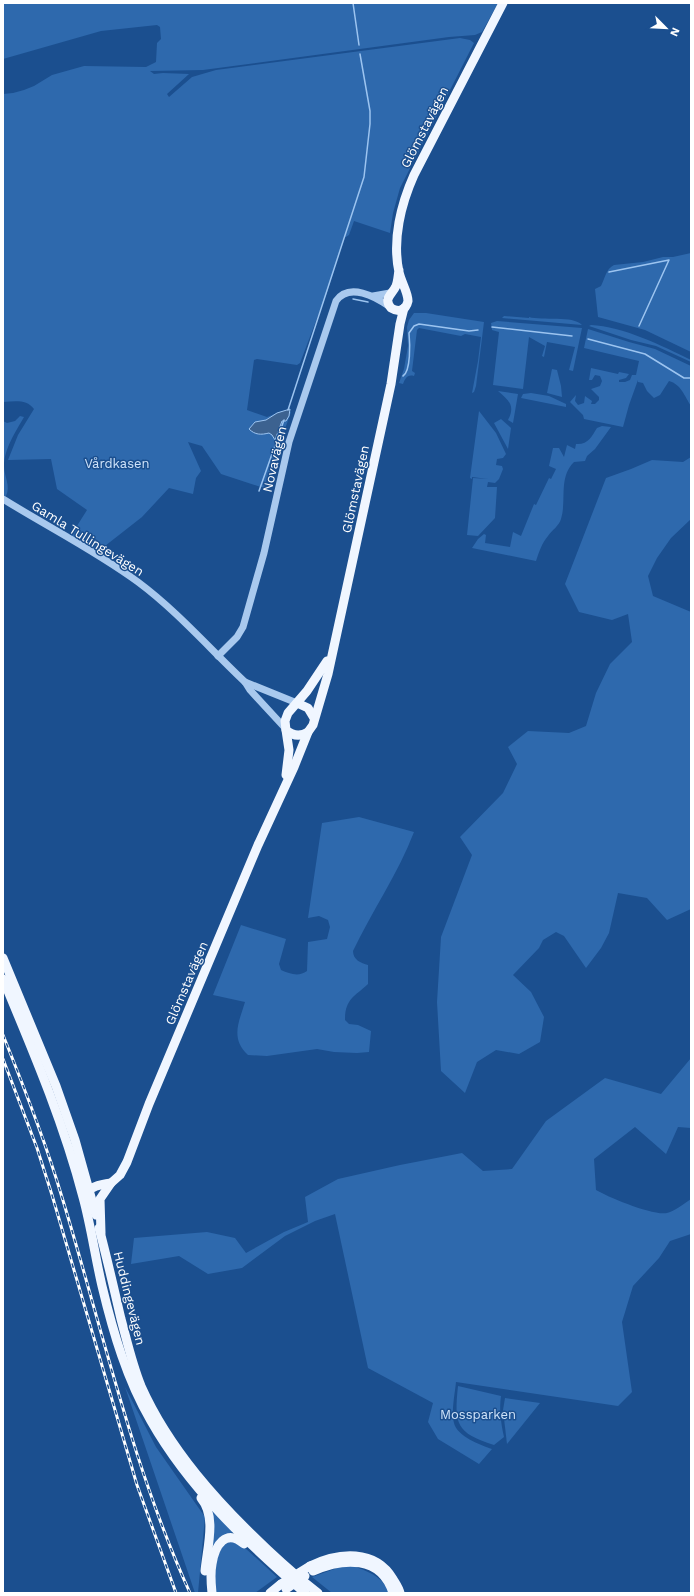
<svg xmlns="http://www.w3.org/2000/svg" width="694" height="1596" font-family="'Work Sans',sans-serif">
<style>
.green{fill:#2e69ad}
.water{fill:#3c6290;stroke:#9cc4f0}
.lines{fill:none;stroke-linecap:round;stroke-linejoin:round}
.stream{stroke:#9cc4f0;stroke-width:1.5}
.minor{stroke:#a9c9ee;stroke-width:7}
.major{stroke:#f0f6ff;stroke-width:9}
.rail-casing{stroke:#fff;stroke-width:3}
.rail{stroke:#1b4f8f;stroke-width:1.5;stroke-dasharray:4.5;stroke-linecap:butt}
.major-bridge{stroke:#f0f6ff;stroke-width:9}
.labels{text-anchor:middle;stroke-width:3;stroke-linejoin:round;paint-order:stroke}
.street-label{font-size:13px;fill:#fff;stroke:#1b4f8f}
.park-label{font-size:13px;fill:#cfe3fa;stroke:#1b4f8f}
</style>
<rect width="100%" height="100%" fill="#1b4f8f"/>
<g class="green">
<path d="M 3,3 L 498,3 L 482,32 L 475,35 L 449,37 L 203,70 L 150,71 L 154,74 L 163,73 L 189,74 L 167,94 L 169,97 L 192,77 L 216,70 L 460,38 L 470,40 L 474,43 L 400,188 L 393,213 L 390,233 L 354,221 L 349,235 L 344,238 L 327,292 L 300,363 L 297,365 L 257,359 L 254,360 L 247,410 L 267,417 L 282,411 L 291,412 L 264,488 L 221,474 L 202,446 L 188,442 L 201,471 L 196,478 L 193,494 L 169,488 L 142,517 L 96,553 L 70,537 L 87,510 L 57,489 L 51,459 L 8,460 L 18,435 L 34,409 C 27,399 15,401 3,402 L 3,94 L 13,93 L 24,90 L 34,86 L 52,75 L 84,66 L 146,67 L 156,62 L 157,43 L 161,39 L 160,27 L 157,25 L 101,31 L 3,59 Z"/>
<path d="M 691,253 L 691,352 L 645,330 L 598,317 L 595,289 L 601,286 C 605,278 606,269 614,265 L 643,262 L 663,257 L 673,257 Z"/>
<path d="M 414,313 L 426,313 L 484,322 L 476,386 L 474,392 L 472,393 L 478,361 L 481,337 L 465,334 L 461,336 L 419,328 L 417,330 L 412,371 L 415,373 L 414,376 C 407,374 405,379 403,384 L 399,383 L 404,369 L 408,346 L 407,327 L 409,320 Z"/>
<path d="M 504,316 L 529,318 L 529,317 C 542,321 573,315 582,325 L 502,318 Z"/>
<path d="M 497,321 L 582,328 L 573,371 L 569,370 L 575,347 L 547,342 L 544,357 L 542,356 L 545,346 L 529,337 L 523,389 L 493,385 L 499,332 L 492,330 L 491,323 Z"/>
<path d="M 591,325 C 622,326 663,346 691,360 L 691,362 L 656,346 L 631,340 L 589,326 Z"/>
<path d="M 588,329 L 629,342 L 655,349 L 691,366 L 691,406 C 685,397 681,384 669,381 L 660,395 L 654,398 L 647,391 L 643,383 L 638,382 L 638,380 L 629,405 L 623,427 L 584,419 L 583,415 L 570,402 L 576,395 L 575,401 L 578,405 L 584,403 L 585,396 L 592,401 L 591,404 L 595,404 L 599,400 L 599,397 L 591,389 L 600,386 L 602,381 L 600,376 L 595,375 L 592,380 L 589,380 L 591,368 L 618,374 L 619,372 L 629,374 L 626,378 L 619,380 L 619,382 L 625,382 L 630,380 L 632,375 L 636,375 L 639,361 L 584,348 Z"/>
<path d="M 552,369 L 557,370 L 561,386 L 562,397 L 547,393 Z"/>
<path d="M 498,391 L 518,394 L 513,423 L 508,420 C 516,405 508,400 498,391 Z"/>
<path d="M 531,393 L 549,396 L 566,404 L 566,407 L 521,398 L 523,394 Z"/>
<path d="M 479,411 L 496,433 L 506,454 L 503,458 L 497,459 L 496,465 L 502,466 L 503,469 L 499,479 L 495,483 L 488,482 L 487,487 L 497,487 L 495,518 L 478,536 L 467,535 L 473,478 L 488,479 L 472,477 L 472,479 L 470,478 Z"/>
<path d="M 20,416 L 24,417 C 16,431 4,449 4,466 C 4,476 11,486 6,496 L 3,495 L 3,421 L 7,423 L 15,421 Z"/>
<path d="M 501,419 L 511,428 L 508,449 L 494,423 Z"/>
<path d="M 602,426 L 611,427 L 595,449 L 587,456 L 585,461 L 574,462 C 558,478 567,500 561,519 C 559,526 552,530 548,536 C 542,543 539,552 536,561 L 472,548 L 478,539 L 484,534 L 486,535 L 485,543 L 510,547 L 513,532 L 521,536 L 534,504 L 536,505 L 549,478 L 551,479 L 556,469 L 549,466 L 553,448 L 559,448 L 564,457 L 567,445 L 575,449 L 576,444 C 588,445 592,436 597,428 Z"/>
<path d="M 691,457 L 691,519 L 671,538 L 657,558 L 648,576 L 653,596 L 691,612 L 691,909 L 667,920 L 647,898 L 618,893 L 609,933 L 601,948 L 586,968 L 564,936 L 556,932 L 543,940 L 539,948 L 513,975 L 531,992 L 544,1017 L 540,1042 L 519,1054 L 496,1050 L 477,1062 L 465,1093 L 441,1071 L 437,1002 L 441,937 L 472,855 L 460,837 L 503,793 L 517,764 L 508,747 L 528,731 L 569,733 L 586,726 L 596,693 L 610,664 L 632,642 L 628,614 L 612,620 L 579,612 L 565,584 L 606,478 L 631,469 L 652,460 L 683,462 Z"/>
<path d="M 359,817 L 414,832 C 398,874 372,911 353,951 C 353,960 361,963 368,965 L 368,984 C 354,997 345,999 345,1020 L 349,1024 L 358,1025 L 371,1031 L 369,1052 L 357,1053 L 334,1052 L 317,1049 L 267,1056 L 248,1055 C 230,1038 239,1022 245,1002 L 213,995 L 241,925 L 286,939 L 279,964 L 281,970 C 290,974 299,977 307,971 L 308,942 L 327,939 L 330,927 L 328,920 L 319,916 L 308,918 L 322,823 Z"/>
<path d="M 691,1058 L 691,1128 L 678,1127 L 666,1154 L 635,1127 L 594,1159 L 596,1190 C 608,1197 653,1216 667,1213 C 673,1212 685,1203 691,1199 L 691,1234 L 670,1241 L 659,1258 L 633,1286 L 622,1322 L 632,1392 L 618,1406 L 456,1382 C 455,1393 451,1412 454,1423 C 457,1436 480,1445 492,1449 L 479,1464 L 438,1439 L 428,1422 L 433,1403 L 368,1368 L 335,1214 L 315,1221 L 285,1236 L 242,1268 L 208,1274 L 179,1256 L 131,1264 L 134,1238 L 207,1232 L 235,1238 L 246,1253 L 284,1232 L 308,1222 L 305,1197 L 338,1179 L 400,1165 L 462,1153 L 483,1171 L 512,1169 L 546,1121 L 605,1078 L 661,1094 Z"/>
<path d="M 458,1386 L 501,1396 C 499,1410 501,1423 504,1437 L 494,1445 C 456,1433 454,1424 458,1386 Z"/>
<path d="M 125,1387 L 156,1447 L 205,1517 L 198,1593 L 195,1593 Z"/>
<path d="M 505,1398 L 540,1403 L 507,1444 L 503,1410 Z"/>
<path d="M 212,1509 L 233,1532 L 220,1537 L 210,1554 L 214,1526 Z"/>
<path d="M 232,1541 L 244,1547 L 277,1577 L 255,1593 L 216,1593 C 214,1574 214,1562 223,1545 Z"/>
<path d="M 353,1566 C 370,1572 382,1577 390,1593 L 332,1593 L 312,1577 L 340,1567 Z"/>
</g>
<path class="water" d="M 290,409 L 289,416 L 286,421 L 282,421 L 275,440 L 272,435 L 269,433 C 261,435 255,435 249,429 L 255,422 L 266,420 L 277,413 Z"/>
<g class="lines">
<g class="stream">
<path d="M 353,3 L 359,45"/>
<path d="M 609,272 L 669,260 L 639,326"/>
<path d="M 353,299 L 368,302"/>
<path d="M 492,327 L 572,336"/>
<path d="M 588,339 L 645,354 L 684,378 L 691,378"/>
<path d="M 403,376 C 411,371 410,343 409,333 L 414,326 L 419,324 L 469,331 L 478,330"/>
<path d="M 288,410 L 364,177 L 370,124 L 370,111 L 360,54"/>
<path d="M 259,491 L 284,420"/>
</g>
<g class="minor">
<path d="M 373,296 L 390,293"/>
<path d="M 3,499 C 48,527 96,551 138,582 C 177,611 210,649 245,682 L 250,690 L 285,728"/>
<path d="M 218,656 L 237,637 L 243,627 L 264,553 L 289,442 L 336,301 C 349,282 376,297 390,307"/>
<path d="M 245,682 L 297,703"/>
</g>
<g class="major">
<path d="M 399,270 C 398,276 398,281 396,286 C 392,295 383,298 391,308 C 399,313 406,310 408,301 C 408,292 401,282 399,272 C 392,240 401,204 414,175 L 503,3"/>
<path d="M 297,703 L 308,708 L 314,718"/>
<path d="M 286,730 L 289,750 L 286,775"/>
<path d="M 308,732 C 300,737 293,736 286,730 L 285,721 L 288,713 L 307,691 L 327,661"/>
<path d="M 3,958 L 56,1086 L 75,1140 L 96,1215"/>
<path d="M 3,979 C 33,1051 63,1121 83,1197 C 91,1226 95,1256 102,1286 C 113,1332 127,1380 151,1421 C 189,1488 247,1543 305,1593"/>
<path d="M 86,1193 C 91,1186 102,1184 111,1183"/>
<path d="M 99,1228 C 107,1258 114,1289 121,1319 C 127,1341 132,1364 141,1386 C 169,1449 218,1503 268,1550 C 284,1565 301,1580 318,1593"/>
<path d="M 101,1233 L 100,1199 L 111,1183 L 120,1175 L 127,1162 L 149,1104 L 258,845 L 294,767 L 308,732 L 313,725 L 328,674 L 391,384 L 400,324 L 404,308"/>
<path d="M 201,1498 C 217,1517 207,1548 205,1571"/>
<path d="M 310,1566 C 339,1552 375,1549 393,1579 C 396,1584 399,1588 400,1593"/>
<path d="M 313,1571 C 343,1558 381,1555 393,1593"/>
<path d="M 212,1593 C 211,1583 210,1574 212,1564 C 215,1545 226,1528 244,1544"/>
<path d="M 270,1593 L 281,1584"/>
</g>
<defs>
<g id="rail">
<path d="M 3,1035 C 24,1087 45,1140 61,1194 C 102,1327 132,1466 190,1593"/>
<path d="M 3,1059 L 37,1148 L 52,1195 L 137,1485 L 176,1593"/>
</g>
</defs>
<use href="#rail" class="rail-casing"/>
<use href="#rail" class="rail"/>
<g class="major-bridge">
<path d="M 281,1584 L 310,1566"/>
<path d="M 286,1589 L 305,1576"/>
</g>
</g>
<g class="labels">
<g class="street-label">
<text transform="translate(424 127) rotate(-63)" y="5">Glömstavägen</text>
<text transform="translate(274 459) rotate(-77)" y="5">Novavägen</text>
<text transform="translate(355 489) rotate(-78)" y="5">Glömstavägen</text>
<text transform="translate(88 538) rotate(32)" y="5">Gamla Tullingevägen</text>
<text transform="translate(186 983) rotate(-67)" y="5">Glömstavägen</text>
<text transform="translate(130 1298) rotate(76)" y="5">Huddingevägen</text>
</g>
<g class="park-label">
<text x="117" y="468">Vårdkasen</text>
<text x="478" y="1419">Mossparken</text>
</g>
</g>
<rect width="694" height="1596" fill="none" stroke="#ffffff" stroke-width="8"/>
<g transform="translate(666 28) rotate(114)" stroke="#1b4f8f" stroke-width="3" paint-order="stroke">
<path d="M0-3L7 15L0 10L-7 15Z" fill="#ffffff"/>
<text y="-6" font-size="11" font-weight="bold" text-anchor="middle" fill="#ffffff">N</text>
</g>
</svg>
